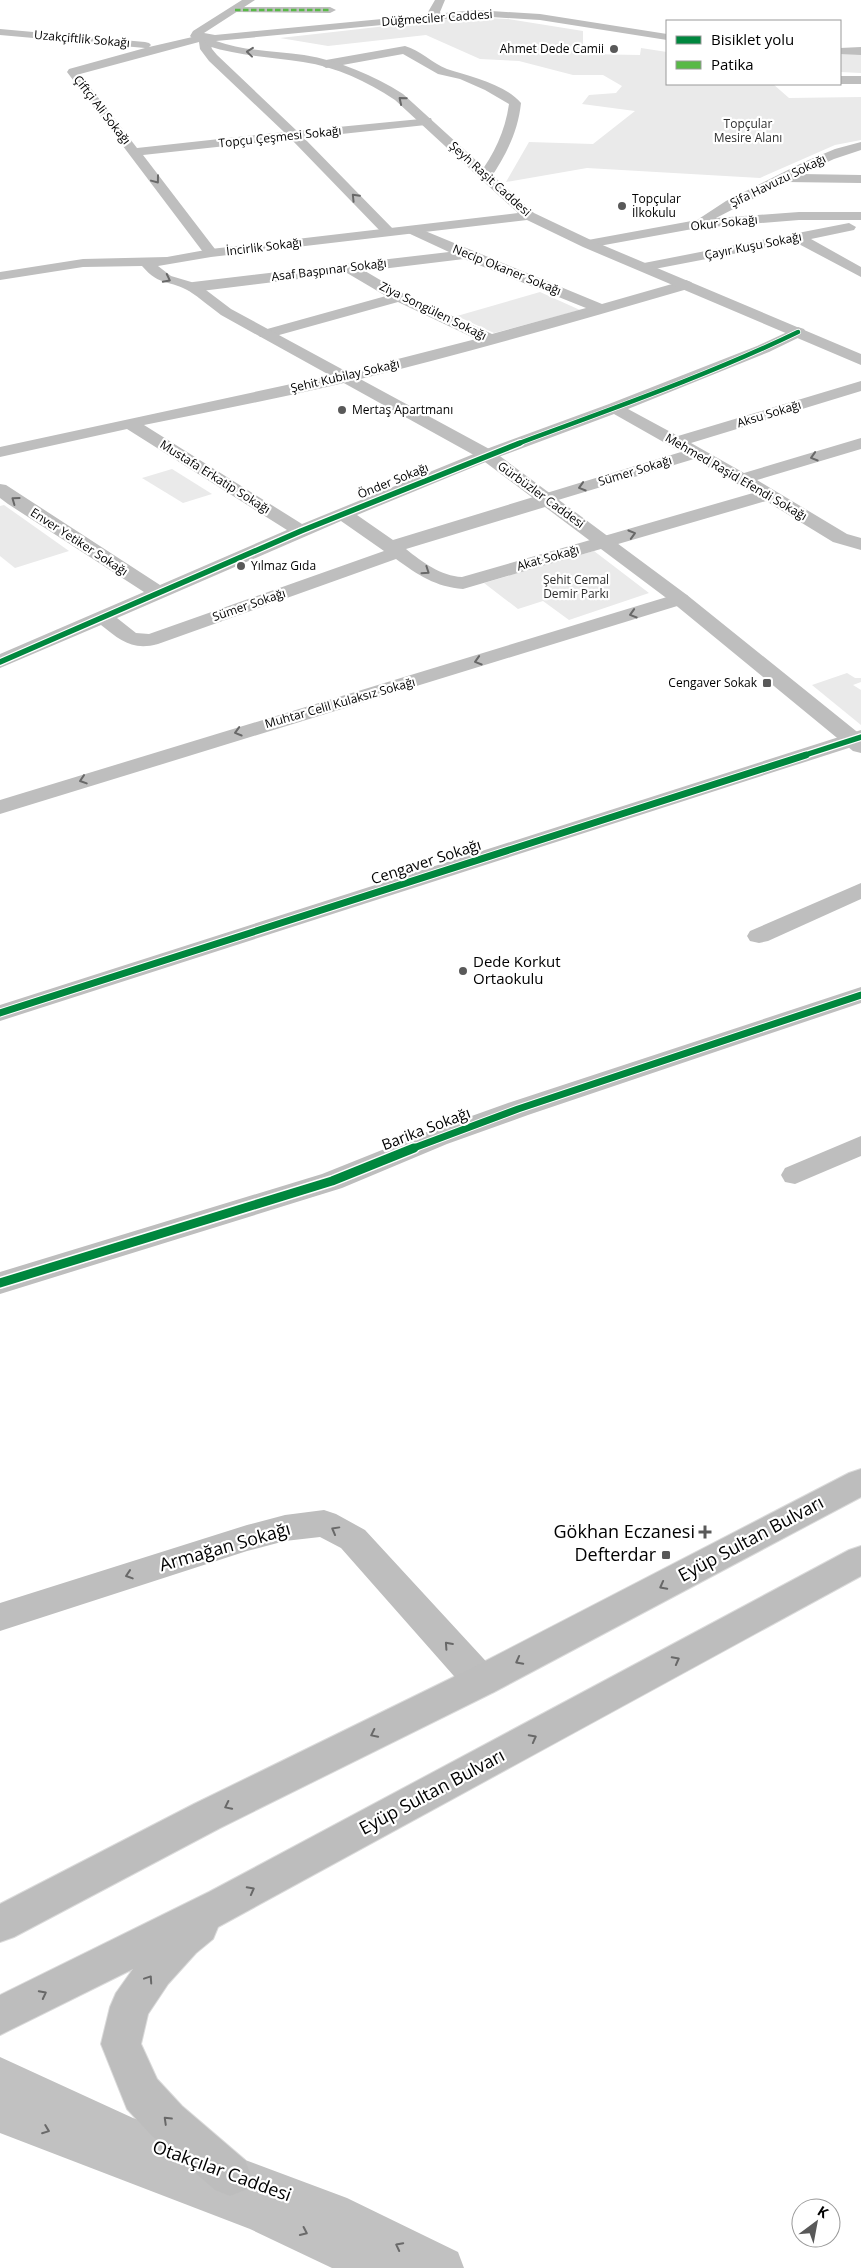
<svg xmlns="http://www.w3.org/2000/svg" width="861" height="2268" font-family="'Open Sans',sans-serif">
<style>
.green{fill:#eaeaea}
.lines{fill:none;stroke-linecap:round;stroke-linejoin:round}
.primary-casing{stroke:#dbdbdb;stroke-width:2}
.minor{fill:#bebebe;fill-rule:evenodd}
.tertiary{fill:#bebebe;fill-rule:evenodd}
.secondary{fill:#c1c1c1;fill-rule:evenodd}
.primary{fill:#bdbdbd;fill-rule:evenodd}
.quiet{stroke:#58b947;stroke-width:2.5;stroke-dasharray:5.5 2.5;stroke-linecap:butt}
.cycleway-far3-casing{stroke:#fff;stroke-width:6}
.cycleway-far2-casing{stroke:#fff;stroke-width:8}
.cycleway-far1-casing{stroke:#fff;stroke-width:9}
.cycleway-casing{stroke:#fff;stroke-width:12}
.cycleway-far3{stroke:#00873e;stroke-width:4.5}
.cycleway-far2{stroke:#00873e;stroke-width:5.5}
.cycleway-far1{stroke:#00873e;stroke-width:7}
.cycleway{stroke:#00873e;stroke-width:9}
.oneway{stroke:#686868}
.oneway2{stroke:#6a6a6a}
.poi-dot{fill:#595959;stroke:#fff;stroke-width:2}
.labels{text-anchor:middle;stroke-width:4.5;stroke-linejoin:round;paint-order:stroke}
.far-street-label{font-size:12px;fill:#000;stroke:#fff}
.far-poi-label{font-size:12px;fill:#000;stroke:#fff;text-anchor:start}
.far-park-label{font-size:12px;fill:#2f2f2f;stroke:#fff}
.street-label{font-size:15px;fill:#000;stroke:#fff}
.poi-label{font-size:15px;fill:#000;stroke:#fff;text-anchor:start}
.near-poi-label{font-size:18px;fill:#000;stroke:#fff;text-anchor:end}
.near-street-label{font-size:18px;fill:#000;stroke:#fff}
</style>
<rect width="100%" height="100%" fill="#fff"/>
<g class="green">
<path d="M 466,17 L 508,19 L 583,31 L 583,54 L 640,55 L 641,48 L 667,52 L 667,84 L 773,84 L 789,98 L 861,97 L 861,140 L 835,145 L 760,178 L 587,168 L 506,182 L 529,142 L 593,144 L 635,111 L 582,104 L 589,95 L 616,93 L 622,86 L 603,75 L 573,75 L 519,61 L 480,59 L 426,35 L 328,46 L 280,38 Z"/>
<path d="M 840,53 L 861,53 L 861,73 L 840,72 Z"/>
<path d="M 540,292 L 580,310 L 494,333 L 457,316 Z"/>
<path d="M 172,469 L 212,494 L 183,503 L 142,478 Z"/>
<path d="M 4,505 L 69,551 L 15,568 L 0,556 L 0,506 Z"/>
<path d="M 594,551 L 649,593 L 569,620 L 543,601 L 518,609 L 484,583 Z"/>
<path d="M 847,673 L 855,678 L 861,678 L 861,682 L 853,685 L 861,690 L 861,725 L 812,685 Z"/>
</g>
<g class="lines">
<defs>
<g id="primary">
<path d="M 861,1469 L 861,1497 L 494,1692 L 220,1828 L 14,1937 L 0,1942 L 0,1904 L 194,1804 L 468,1670 L 849,1473 Z"/>
<path d="M 861,1546 L 861,1576 L 218,1927 L 213,1939 L 196,1953 L 168,1984 L 148,2014 L 141,2044 L 157,2079 L 182,2106 L 245,2160 L 251,2175 L 245,2190 L 230,2196 L 215,2190 L 152,2136 L 127,2109 L 101,2044 L 110,2007 L 116,1993 L 133,1969 L 0,2035 L 0,1995 L 209,1892 L 849,1550 Z"/>
</g>
</defs>
<use href="#primary" class="primary-casing"/>
<g class="minor">
<path d="M 435,0 L 445,0 L 440,12 L 442,16 L 436,19 L 432,18 L 428,12 Z"/>
<path d="M 235,7 L 330,7 L 336,10 L 330,13 L 231,12 L 229,10 Z"/>
<path d="M 0,29 L 145,42 L 149,43 L 151,45 L 149,47 L 201,35 L 208,36 L 212,49 L 217,55 L 297,131 L 431,118 L 432,121 L 426,125 L 304,138 L 396,232 L 394,235 L 384,235 L 291,139 L 143,155 L 218,253 L 216,256 L 206,256 L 67,72 L 69,69 L 145,48 L 0,35 ZM 199,42 L 200,49 L 209,61 L 284,132 L 137,148 L 80,74 Z"/>
<path d="M 405,46 C 420,50 432,63 447,69 C 469,76 505,84 521,103 C 518,132 506,155 490,179 L 485,180 L 478,176 C 494,154 505,132 509,104 L 485,90 L 460,79 L 438,74 L 403,54 L 326,68 L 320,64 L 326,60 Z"/>
<rect x="840" y="76" width="21" height="8"/>
<path d="M 861,142 L 861,150 L 834,159 L 801,174 L 861,175 L 861,183 L 786,182 L 716,218 L 799,212 L 861,212 L 861,220 L 799,220 L 698,228 L 588,248 L 581,244 L 588,240 L 697,220 L 726,201 L 804,162 L 835,149 Z"/>
<path d="M 849,223 L 856,227 L 854,230 L 811,239 L 861,267 L 861,277 L 795,242 L 644,271 L 637,267 L 644,263 Z"/>
<path d="M 413,226 L 602,304 L 686,280 L 691,282 L 694,285 L 691,288 C 577,321 464,354 348,382 C 281,398 212,411 144,425 L 302,524 L 481,451 L 609,404 L 757,346 L 798,327 L 804,329 L 806,332 L 804,335 L 769,352 L 628,409 L 678,436 L 861,381 L 861,391 L 691,443 L 744,473 L 861,438 L 861,449 L 757,480 L 847,534 L 861,538 L 861,550 L 833,542 L 766,501 L 463,589 C 436,587 418,575 396,559 L 158,644 C 132,651 120,640 101,625 L 0,668 L 0,654 L 144,592 L 8,504 L 0,498 L 0,484 L 6,485 L 160,585 L 287,530 L 127,429 L 0,457 L 0,447 L 347,372 L 476,339 L 398,302 L 272,337 L 260,337 L 258,334 L 260,331 L 386,296 L 347,273 L 193,292 L 188,290 L 185,287 L 188,284 L 193,282 L 449,252 L 408,233 L 406,230 ZM 464,259 L 586,308 L 492,334 L 404,294 L 365,271 ZM 614,414 L 681,452 L 393,540 L 357,515 L 493,459 ZM 694,459 L 753,493 L 462,577 C 441,576 422,562 406,549 L 555,504 L 558,500 ZM 341,521 L 384,551 L 149,634 L 136,633 L 117,618 Z"/>
<path d="M 680,593 L 687,595 L 690,599 L 687,603 L 0,814 L 0,800 Z"/>
<path d="M 861,730 L 861,744 L 0,1021 L 0,1005 Z"/>
<path d="M 861,883 L 861,899 L 768,941 L 759,943 L 750,941 L 747,936 L 750,931 Z"/>
<path d="M 861,987 L 861,1003 L 528,1115 L 447,1144 L 342,1188 L 0,1294 L 0,1272 L 322,1174 L 427,1132 L 508,1103 Z"/>
<path d="M 861,1136 L 861,1156 L 795,1184 L 785,1182 L 781,1175 L 785,1168 Z"/>
<path d="M 324,1510 L 336,1514 L 365,1530 L 494,1670 L 499,1681 L 494,1692 L 481,1696 L 468,1692 L 341,1548 L 320,1537 L 285,1541 L 247,1551 L 0,1631 L 0,1603 L 247,1525 L 285,1515 Z"/>
</g>
<g class="tertiary">
<path d="M 242,0 L 255,0 L 204,33 L 215,35 L 476,10 L 540,14 L 667,34 L 667,40 L 540,20 L 476,16 L 216,41 C 243,51 275,51 304,55 C 340,61 373,75 403,94 L 534,213 L 593,241 L 861,354 L 861,365 L 583,247 L 527,220 L 211,257 L 158,266 L 171,276 L 198,284 L 231,309 L 493,451 L 687,595 L 861,735 L 861,753 L 853,751 L 673,603 L 481,459 L 221,315 C 210,307 200,298 189,291 C 171,280 160,287 142,266 L 83,267 L 0,280 L 0,272 L 83,259 L 167,257 L 211,249 L 518,213 L 395,100 C 366,81 337,67 303,62 C 271,57 239,56 208,46 L 204,40 L 192,38 L 190,36 L 193,31 Z"/>
<path d="M 861,47 L 861,55 L 840,54 L 840,48 Z"/>
</g>
<path class="secondary" d="M 0,2057 L 133,2118 L 347,2198 L 458,2252 L 464,2268 L 332,2268 L 250,2229 L 0,2133 Z"/>
<use href="#primary" class="primary"/>
<path class="quiet" d="M 235,10 L 330,10"/>
<defs>
<path id="cycleway-far3" d="M 517,444 C 611,409 707,376 798,332"/>
<g id="cycleway-far2">
<path d="M 0,662 L 301,531 L 520,443"/>
<path d="M 802,756 L 861,737"/>
</g>
<g id="cycleway-far1">
<path d="M 0,1013 L 806,755"/>
<path d="M 411,1149 L 518,1109 L 861,995"/>
</g>
<path id="cycleway" d="M 0,1283 L 332,1181 L 414,1148"/>
</defs>
<use href="#cycleway-far3" class="cycleway-far3-casing"/>
<use href="#cycleway-far2" class="cycleway-far2-casing"/>
<use href="#cycleway-far1" class="cycleway-far1-casing"/>
<use href="#cycleway" class="cycleway-casing"/>
<use href="#cycleway-far3" class="cycleway-far3"/>
<use href="#cycleway-far2" class="cycleway-far2"/>
<use href="#cycleway-far1" class="cycleway-far1"/>
<use href="#cycleway" class="cycleway"/>
</g>
<defs><path id="oneway-chevron" d="M-2-3.5L2.5 0L-2 3.5" fill="none" stroke-width="1.6" stroke-linecap="round" stroke-linejoin="round" transform="scale(1.25)"/></defs>
<g class="oneway">
<use href="#oneway-chevron" transform="translate(250 52) rotate(-174)"/>
<use href="#oneway-chevron" transform="translate(402 100) rotate(-140)"/>
<use href="#oneway-chevron" transform="translate(156 180) rotate(53)"/>
<use href="#oneway-chevron" transform="translate(355 197) rotate(-134)"/>
<use href="#oneway-chevron" transform="translate(167 279) rotate(27)"/>
<use href="#oneway-chevron" transform="translate(814 457) rotate(163)"/>
<use href="#oneway-chevron" transform="translate(582 487) rotate(163)"/>
<use href="#oneway-chevron" transform="translate(15 500) rotate(-144)"/>
<use href="#oneway-chevron" transform="translate(632 534) rotate(-16)"/>
<use href="#oneway-chevron" transform="translate(426 571) rotate(34)"/>
<use href="#oneway-chevron" transform="translate(633 614) rotate(163)"/>
<use href="#oneway-chevron" transform="translate(478 661) rotate(163)"/>
<use href="#oneway-chevron" transform="translate(238 732) rotate(164)"/>
<use href="#oneway-chevron" transform="translate(83 780) rotate(162)"/>
<use href="#oneway-chevron" transform="translate(335 1530) rotate(-151)"/>
<use href="#oneway-chevron" transform="translate(129 1575) rotate(162)"/>
<use href="#oneway-chevron" transform="translate(663 1586) rotate(152)"/>
<use href="#oneway-chevron" transform="translate(448 1645) rotate(-132)"/>
<use href="#oneway-chevron" transform="translate(676 1660) rotate(-28)"/>
<use href="#oneway-chevron" transform="translate(519 1661) rotate(152)"/>
<use href="#oneway-chevron" transform="translate(374 1734) rotate(154)"/>
<use href="#oneway-chevron" transform="translate(533 1738) rotate(-28)"/>
<use href="#oneway-chevron" transform="translate(228 1806) rotate(154)"/>
<use href="#oneway-chevron" transform="translate(251 1890) rotate(-28)"/>
<use href="#oneway-chevron" transform="translate(149 1979) rotate(-56)"/>
<use href="#oneway-chevron" transform="translate(43 1994) rotate(-27)"/>
<use href="#oneway-chevron" transform="translate(167 2120) rotate(-136)"/>
</g>
<g class="oneway2">
<use href="#oneway-chevron" transform="translate(46 2130) rotate(21)"/>
<use href="#oneway-chevron" transform="translate(304 2232) rotate(25)"/>
<use href="#oneway-chevron" transform="translate(399 2246) rotate(-153)"/>
</g>
<g class="poi-dot">
<circle cx="614" cy="49" r="5"/>
<circle cx="622" cy="206" r="5"/>
<circle cx="342" cy="410" r="5"/>
<circle cx="241" cy="566" r="5"/>
<rect x="762" y="678" width="10" height="10" rx="2.5"/>
<circle cx="463" cy="971" r="5"/>
<path d="M702.5 1524.5h5v5h5v5h-5v5h-5v-5h-5v-5h5z"/>
<rect x="661" y="1550" width="10" height="10" rx="2.5"/>
</g>
<g class="labels">
<g class="far-street-label">
<text transform="translate(437 18) rotate(-4)" y="4">Düğmeciler Caddesi</text>
<text transform="translate(82 39) rotate(5)" y="4">Uzakçiftlik Sokağı</text>
<text transform="translate(102 110) rotate(52)" y="4">Çiftçi Ali Sokağı</text>
<text transform="translate(280 137) rotate(-6)" y="4">Topçu Çeşmesi Sokağı</text>
<text transform="translate(490 179) rotate(42)" y="4">Şeyh Raşit Caddesi</text>
<text transform="translate(778 181) rotate(-26)" y="4">Şifa Havuzu Sokağı</text>
<text transform="translate(724 223) rotate(-6)" y="4">Okur Sokağı</text>
<text transform="translate(753 246) rotate(-11)" y="4">Çayır Kuşu Sokağı</text>
<text transform="translate(264 247) rotate(-7)" y="4">İncirlik Sokağı</text>
<text transform="translate(329 270) rotate(-7)" y="4">Asaf Başpınar Sokağı</text>
<text transform="translate(507 270) rotate(22)" y="4">Necip Okaner Sokağı</text>
<text transform="translate(433 311) rotate(26)" y="4">Ziya Songülen Sokağı</text>
<text transform="translate(345 376) rotate(-13)" y="4">Şehit Kubilay Sokağı</text>
<text transform="translate(769 414) rotate(-17)" y="4">Aksu Sokağı</text>
<text transform="translate(635 471) rotate(-17)" y="4">Sümer Sokağı</text>
<text transform="translate(215 477) rotate(32)" y="4">Mustafa Erkatip Sokağı</text>
<text transform="translate(736 477) rotate(30)" y="4">Mehmed Raşid Efendi Sokağı</text>
<text transform="translate(393 481) rotate(-22)" y="4">Önder Sokağı</text>
<text transform="translate(541 495) rotate(36)" y="4">Gürbüzler Caddesi</text>
<text transform="translate(79 542) rotate(33)" y="4">Enver Yetiker Sokağı</text>
<text transform="translate(548 558) rotate(-16)" y="4">Akat Sokağı</text>
<text transform="translate(249 605) rotate(-19)" y="4">Sümer Sokağı</text>
<text transform="translate(340 703) rotate(-16)" y="4">Muhtar Celil Kulaksız Sokağı</text>
</g>
<g class="far-poi-label">
<text x="604" y="53" text-anchor="end">Ahmet Dede Camii</text>
<text x="632" y="203">Topçular<tspan x="632" dy="14">İlkokulu</tspan></text>
<text x="352" y="414">Mertaş Apartmanı</text>
<text x="251" y="570">Yılmaz Gıda</text>
<text x="757" y="687" text-anchor="end">Cengaver Sokak</text>
</g>
<g class="far-park-label">
<text x="748" y="128">Topçular<tspan x="748" dy="14">Mesire Alanı</tspan></text>
<text x="576" y="584">Şehit Cemal<tspan x="576" dy="14">Demir Parkı</tspan></text>
</g>
<g class="street-label">
<text transform="translate(426 862) rotate(-18)" y="5">Cengaver Sokağı</text>
<text transform="translate(426 1129) rotate(-21)" y="5">Barika Sokağı</text>
</g>
<g class="poi-label">
<text x="473" y="967">Dede Korkut<tspan x="473" dy="17">Ortaokulu</tspan></text>
</g>
<g class="near-poi-label">
<text x="695" y="1538">Gökhan Eczanesi</text>
<text x="656" y="1561">Defterdar</text>
</g>
<g class="near-street-label">
<text transform="translate(751 1539) rotate(-28)" y="6">Eyüp Sultan Bulvarı</text>
<text transform="translate(225 1547) rotate(-16)" y="6">Armağan Sokağı</text>
<text transform="translate(432 1792) rotate(-28)" y="6">Eyüp Sultan Bulvarı</text>
<text transform="translate(222 2171) rotate(20)" y="6">Otakçılar Caddesi</text>
</g>
</g>
<rect x="666" y="20" width="175" height="65" fill="#ffffff" stroke="#999999"/>
<rect x="676" y="36" width="25" height="8" fill="#00873e" stroke="#999999"/>
<text x="711" y="45" font-size="15" fill="#000000">Bisiklet yolu</text>
<rect x="676" y="61" width="25" height="8" fill="#58b947" stroke="#999999"/>
<text x="711" y="70" font-size="15" fill="#000000">Patika</text>
<g transform="translate(816 2223) rotate(32)"><circle r="24" fill="#ffffff" stroke="#999999"/>
<path d="M0-4L9 19L0 12L-9 19Z" fill="#595959"/>
<text y="-8" font-size="14" font-weight="bold" text-anchor="middle" fill="#000000">K</text>
</g>
</svg>
